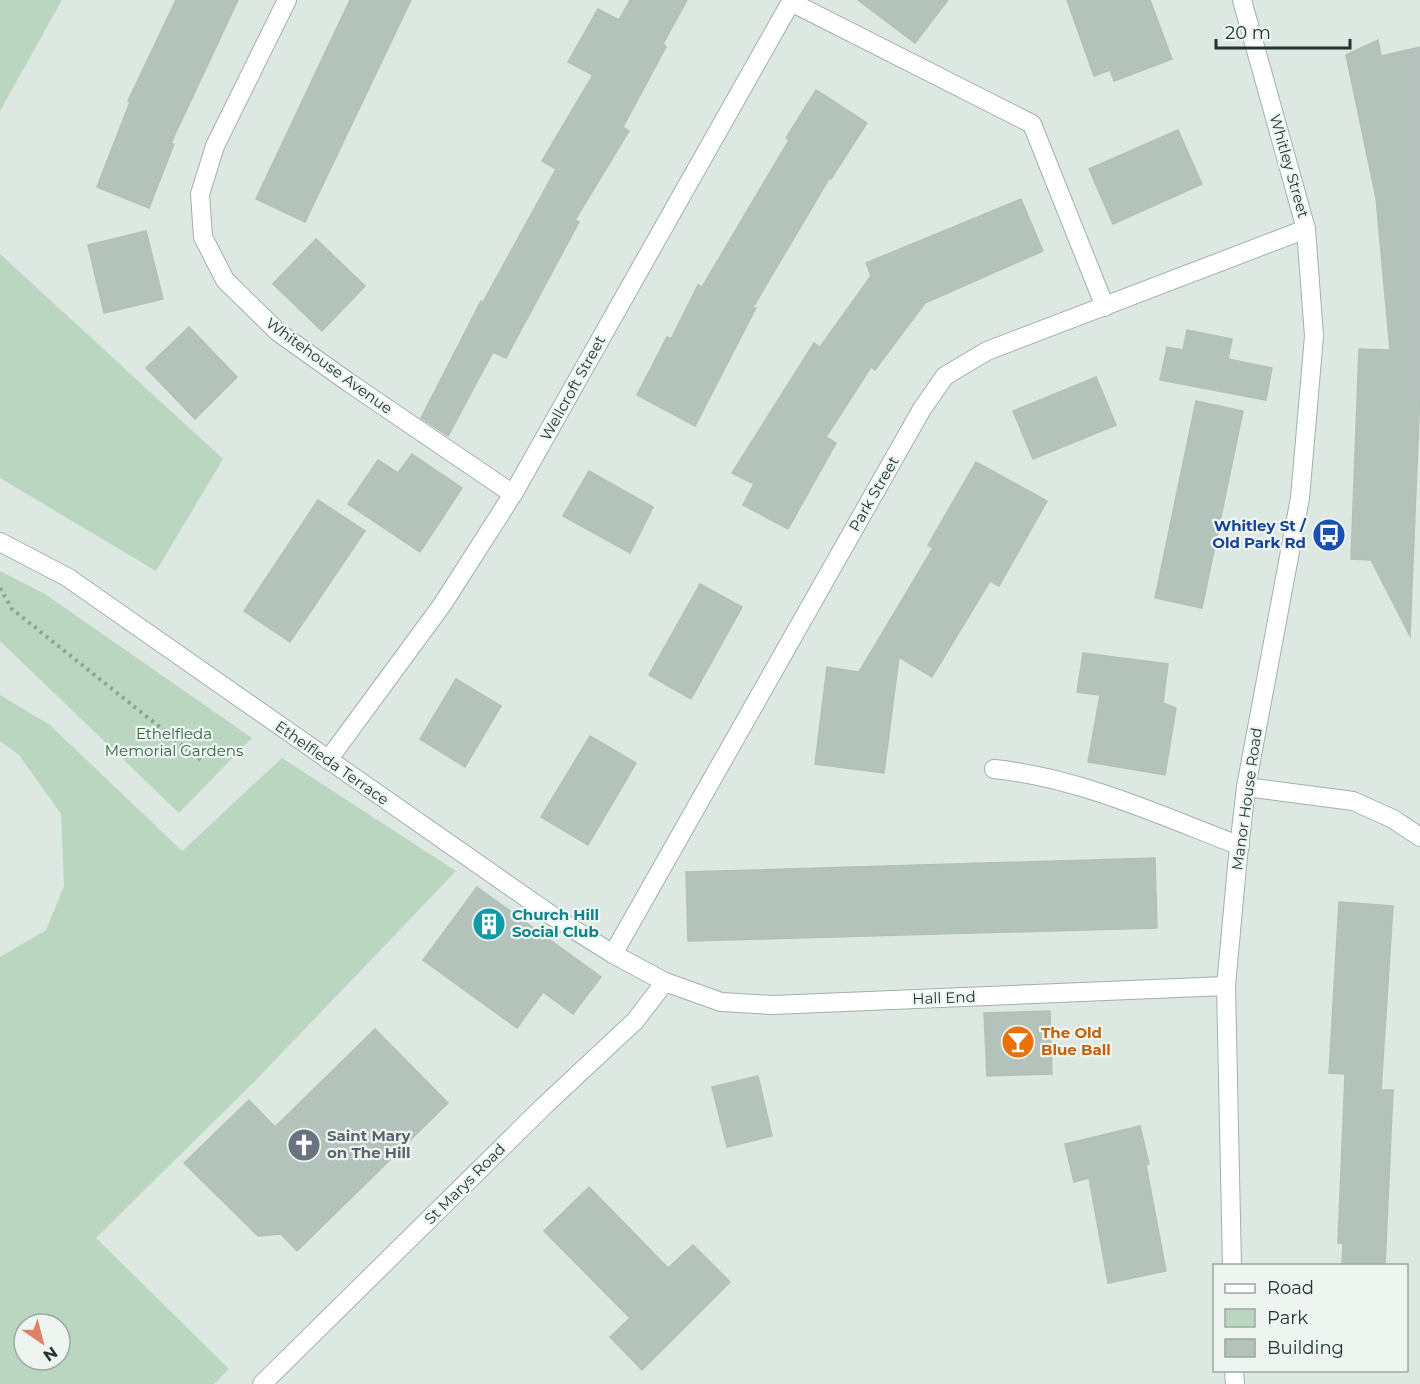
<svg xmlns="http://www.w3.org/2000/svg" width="1420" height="1384" font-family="Montserrat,sans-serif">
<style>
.green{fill:#bad6c1;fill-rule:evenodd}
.building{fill:#b4c2bc;stroke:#b2c0ba;stroke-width:1.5}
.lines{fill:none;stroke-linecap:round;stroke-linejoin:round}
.service-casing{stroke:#a2afaa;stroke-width:20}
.minor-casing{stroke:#a2afaa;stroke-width:20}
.tertiary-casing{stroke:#a2afaa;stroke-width:20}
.secondary-casing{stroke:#9fb2ab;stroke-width:20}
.path{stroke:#83a79b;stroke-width:4;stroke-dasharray:3 4.5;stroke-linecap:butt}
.service{stroke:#fff;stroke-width:18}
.minor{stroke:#fff;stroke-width:18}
.tertiary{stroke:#fff;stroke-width:18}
.secondary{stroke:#fff;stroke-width:18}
.labels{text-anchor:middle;stroke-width:4.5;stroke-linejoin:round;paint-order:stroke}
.street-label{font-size:15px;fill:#223530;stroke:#eef5f1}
.transit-label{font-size:15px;font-weight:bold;fill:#164399;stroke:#eef5f1;text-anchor:end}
.park-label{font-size:15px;fill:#326645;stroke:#eef5f1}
.culture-label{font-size:15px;font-weight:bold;fill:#0d838f;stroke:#eef5f1;text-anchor:start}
.food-label{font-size:15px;font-weight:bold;fill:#c56008;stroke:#eef5f1;text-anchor:start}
.worship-label{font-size:15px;font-weight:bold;fill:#5b616d;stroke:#eef5f1;text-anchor:start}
</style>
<rect width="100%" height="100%" fill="#dee8e3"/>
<g class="green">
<path d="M 0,0 L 62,0 L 0,111 Z"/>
<path d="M 0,254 L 223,459 L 156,571 L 0,478 Z"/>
<path d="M 0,571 L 45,594 L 252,738 L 179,813 L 0,641 Z"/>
<path d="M 0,695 L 50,725 L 182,851 L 282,758 L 456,871 L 257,1079 L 96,1238 L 229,1369 L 214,1384 L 0,1384 L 0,957 L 46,930 L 64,886 L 61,814 L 19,755 L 0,741 ZM 24,1324 L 60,1324 L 60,1360 L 24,1360 Z"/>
</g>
<g class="building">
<path d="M 176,0 L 238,0 L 171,143 L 174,144 L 149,208 L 97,187 L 130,102 L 128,101 Z"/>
<path d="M 350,0 L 411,0 L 305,222 L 256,199 Z"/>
<path d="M 630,0 L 687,0 L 663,44 L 666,47 L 623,127 L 629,131 L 575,220 L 579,222 L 506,358 L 493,352 L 448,436 L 421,418 L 481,301 L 483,302 L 556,169 L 542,161 L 593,75 L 568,62 L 598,9 L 619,20 Z"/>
<path d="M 858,0 L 948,0 L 915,43 Z"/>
<path d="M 1067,0 L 1150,0 L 1172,59 L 1114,81 L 1110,70 L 1094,76 Z"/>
<path d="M 1378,40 L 1381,56 L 1420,47 L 1420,393 L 1410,636 L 1371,560 L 1351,559 L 1359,349 L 1390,350 L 1376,198 L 1346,55 Z"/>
<path d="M 816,90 L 867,123 L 831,179 L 830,177 L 752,309 L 756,308 L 695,426 L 637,395 L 667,337 L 671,339 L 698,285 L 702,287 L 789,140 L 786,138 Z"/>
<path d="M 1178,130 L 1202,184 L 1113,224 L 1089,169 Z"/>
<path d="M 1021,199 L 1043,251 L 925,303 L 875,370 L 871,367 L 826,437 L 836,443 L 788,529 L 743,505 L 754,484 L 732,473 L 814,343 L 820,347 L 871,276 L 866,263 Z"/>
<path d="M 146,231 L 163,299 L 104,313 L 88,245 Z"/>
<path d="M 316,239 L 365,286 L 322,331 L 273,284 Z"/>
<path d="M 189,327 L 237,377 L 195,419 L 146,368 Z"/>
<path d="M 1187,330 L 1232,339 L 1228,359 L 1272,368 L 1266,400 L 1160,380 L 1167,347 L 1183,350 Z"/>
<path d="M 1096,377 L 1116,425 L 1033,459 L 1013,411 Z"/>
<path d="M 1196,401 L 1243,411 L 1202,608 L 1155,598 Z"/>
<path d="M 412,454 L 462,488 L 420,552 L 348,504 L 378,460 L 398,473 Z"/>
<path d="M 976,462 L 1047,501 L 999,586 L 990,581 L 932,677 L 899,657 L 884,773 L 815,764 L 827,667 L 859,672 L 933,548 L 928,545 Z"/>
<path d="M 589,471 L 653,507 L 630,553 L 563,516 Z"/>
<path d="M 318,500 L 365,531 L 290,642 L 244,611 Z"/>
<path d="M 700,584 L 742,607 L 691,699 L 649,675 Z"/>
<path d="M 1083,653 L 1168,664 L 1163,703 L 1176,708 L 1165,775 L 1088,762 L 1100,695 L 1077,692 Z"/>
<path d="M 456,679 L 501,706 L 465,767 L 420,739 Z"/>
<path d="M 590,736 L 636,763 L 588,845 L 541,817 Z"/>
<path d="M 1155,858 L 1157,928 L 688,941 L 686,872 Z"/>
<path d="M 477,887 L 601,977 L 573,1014 L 543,992 L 517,1028 L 423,960 Z"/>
<path d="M 1339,902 L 1393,906 L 1381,1090 L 1393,1090 L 1385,1266 L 1342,1266 L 1343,1243 L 1338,1243 L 1345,1074 L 1329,1073 Z"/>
<path d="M 1050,1011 L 1052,1074 L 987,1076 L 984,1013 Z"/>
<path d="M 375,1029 L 448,1103 L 297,1251 L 281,1234 L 258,1236 L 184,1163 L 249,1100 L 275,1127 Z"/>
<path d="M 758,1076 L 772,1136 L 727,1147 L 712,1087 Z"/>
<path d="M 1140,1126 L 1149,1164 L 1146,1165 L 1166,1271 L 1108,1283 L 1089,1178 L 1074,1182 L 1065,1144 Z"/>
<path d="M 589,1187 L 668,1268 L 693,1245 L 730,1282 L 642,1370 L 610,1337 L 630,1318 L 544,1231 Z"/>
</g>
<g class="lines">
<defs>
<g id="service">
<path d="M 791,2 L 1032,124 L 1105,307"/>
<path d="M 994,769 C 1080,778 1160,815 1240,846"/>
</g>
<g id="minor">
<path d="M 287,0 L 215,146 L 200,194 L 203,237 L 225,280 L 278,332 L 351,384 L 513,494"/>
<path d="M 0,542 L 67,577 L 554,917 L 613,954 L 665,982 L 721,1002 L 773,1005 L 1226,986"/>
<path d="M 328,760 L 442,605 L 513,494 L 792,0"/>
<path d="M 613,954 L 922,409 L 945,376 L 987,351 L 1306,229"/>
<path d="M 262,1384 L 544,1106 L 635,1021 L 665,982"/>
</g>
<path id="tertiary" d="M 1246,787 L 1353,801 L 1393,819 L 1420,837"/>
<g id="secondary">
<path d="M 1232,1266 L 1226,986 L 1237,866 L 1246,787 L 1300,498 L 1314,336 L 1306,229 L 1242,0"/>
<path d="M 1234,1370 L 1235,1384"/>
</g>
</defs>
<use href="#service" class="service-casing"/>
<use href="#minor" class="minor-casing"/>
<use href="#tertiary" class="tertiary-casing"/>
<use href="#secondary" class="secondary-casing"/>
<path class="path" d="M 0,588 L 12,609 L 201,760"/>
<use href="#service" class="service"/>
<use href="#minor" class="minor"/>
<use href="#tertiary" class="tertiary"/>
<use href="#secondary" class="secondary"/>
</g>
<defs>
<symbol id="bus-disc" viewBox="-11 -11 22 22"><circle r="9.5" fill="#1a4fb4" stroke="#eef5f1"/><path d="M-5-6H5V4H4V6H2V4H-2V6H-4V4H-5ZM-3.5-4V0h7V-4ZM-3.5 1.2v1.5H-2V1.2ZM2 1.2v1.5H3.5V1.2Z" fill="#fff"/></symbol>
<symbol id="building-disc" viewBox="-11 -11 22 22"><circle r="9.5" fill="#0f9aa8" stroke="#eef5f1"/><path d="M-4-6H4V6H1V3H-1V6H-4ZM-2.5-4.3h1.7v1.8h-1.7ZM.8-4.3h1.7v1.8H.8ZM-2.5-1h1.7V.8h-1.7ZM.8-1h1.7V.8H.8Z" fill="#fff"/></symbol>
<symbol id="bar-disc" viewBox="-11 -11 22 22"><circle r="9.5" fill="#e8710a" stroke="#eef5f1"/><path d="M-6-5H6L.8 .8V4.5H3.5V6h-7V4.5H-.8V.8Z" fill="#fff"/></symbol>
<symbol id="church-disc" viewBox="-11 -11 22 22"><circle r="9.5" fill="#6b7280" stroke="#eef5f1"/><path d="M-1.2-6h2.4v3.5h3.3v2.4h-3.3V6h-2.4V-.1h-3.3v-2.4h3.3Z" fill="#fff"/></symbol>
</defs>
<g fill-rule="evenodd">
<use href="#bus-disc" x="1310" y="516" width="38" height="38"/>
<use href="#building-disc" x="470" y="905" width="38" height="38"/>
<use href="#bar-disc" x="999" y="1023" width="38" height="38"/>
<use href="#church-disc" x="285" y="1126" width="38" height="38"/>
</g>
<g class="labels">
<g class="street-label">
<text transform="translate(1289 166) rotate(74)" y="5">Whitley Street</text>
<text transform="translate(329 366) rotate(36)" y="5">Whitehouse Avenue</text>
<text transform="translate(573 388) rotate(-61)" y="5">Wellcroft Street</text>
<text transform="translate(874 494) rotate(-60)" y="5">Park Street</text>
<text transform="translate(332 763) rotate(35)" y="5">Ethelfleda Terrace</text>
<text transform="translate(1247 799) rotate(-82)" y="5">Manor House Road</text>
<text transform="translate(944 998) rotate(-2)" y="5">Hall End</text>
<text transform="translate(465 1184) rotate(-45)" y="5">St Marys Road</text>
</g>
<g class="transit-label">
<text x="1306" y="531">Whitley St /<tspan x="1306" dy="17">Old Park Rd</tspan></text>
</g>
<g class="park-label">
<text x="174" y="739">Ethelfleda<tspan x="174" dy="17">Memorial Gardens</tspan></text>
</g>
<g class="culture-label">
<text x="512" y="920">Church Hill<tspan x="512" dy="17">Social Club</tspan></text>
</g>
<g class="food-label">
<text x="1041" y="1038">The Old<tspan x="1041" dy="17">Blue Ball</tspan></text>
</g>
<g class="worship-label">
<text x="327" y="1141">Saint Mary<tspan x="327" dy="17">on The Hill</tspan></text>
</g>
</g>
<rect x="1213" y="1264" width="195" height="108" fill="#eef5f1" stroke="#9ca8a4" stroke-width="1.5"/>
<rect x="1225" y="1284" width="30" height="9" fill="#ffffff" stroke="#9ca8a4" stroke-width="1.5"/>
<text x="1267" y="1294" font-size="18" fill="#223530">Road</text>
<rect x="1225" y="1309" width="30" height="18" fill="#bad6c1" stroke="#9ca8a4" stroke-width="1.5"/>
<text x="1267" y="1324" font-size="18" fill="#223530">Park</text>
<rect x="1225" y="1339" width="30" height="18" fill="#b4c2bc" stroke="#9ca8a4" stroke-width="1.5"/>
<text x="1267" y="1354" font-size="18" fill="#223530">Building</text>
<g transform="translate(42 1342) rotate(145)"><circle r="28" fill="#eef5f1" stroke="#9ca8a4" stroke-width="1.5"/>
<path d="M0-4.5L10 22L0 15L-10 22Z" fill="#df8165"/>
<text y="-9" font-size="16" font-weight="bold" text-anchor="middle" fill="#223530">N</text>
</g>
<path d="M1216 39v9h134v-9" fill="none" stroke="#223530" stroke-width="3"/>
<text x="1225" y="39" font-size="18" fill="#223530" stroke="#eef5f1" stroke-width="4.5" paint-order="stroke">20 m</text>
</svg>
